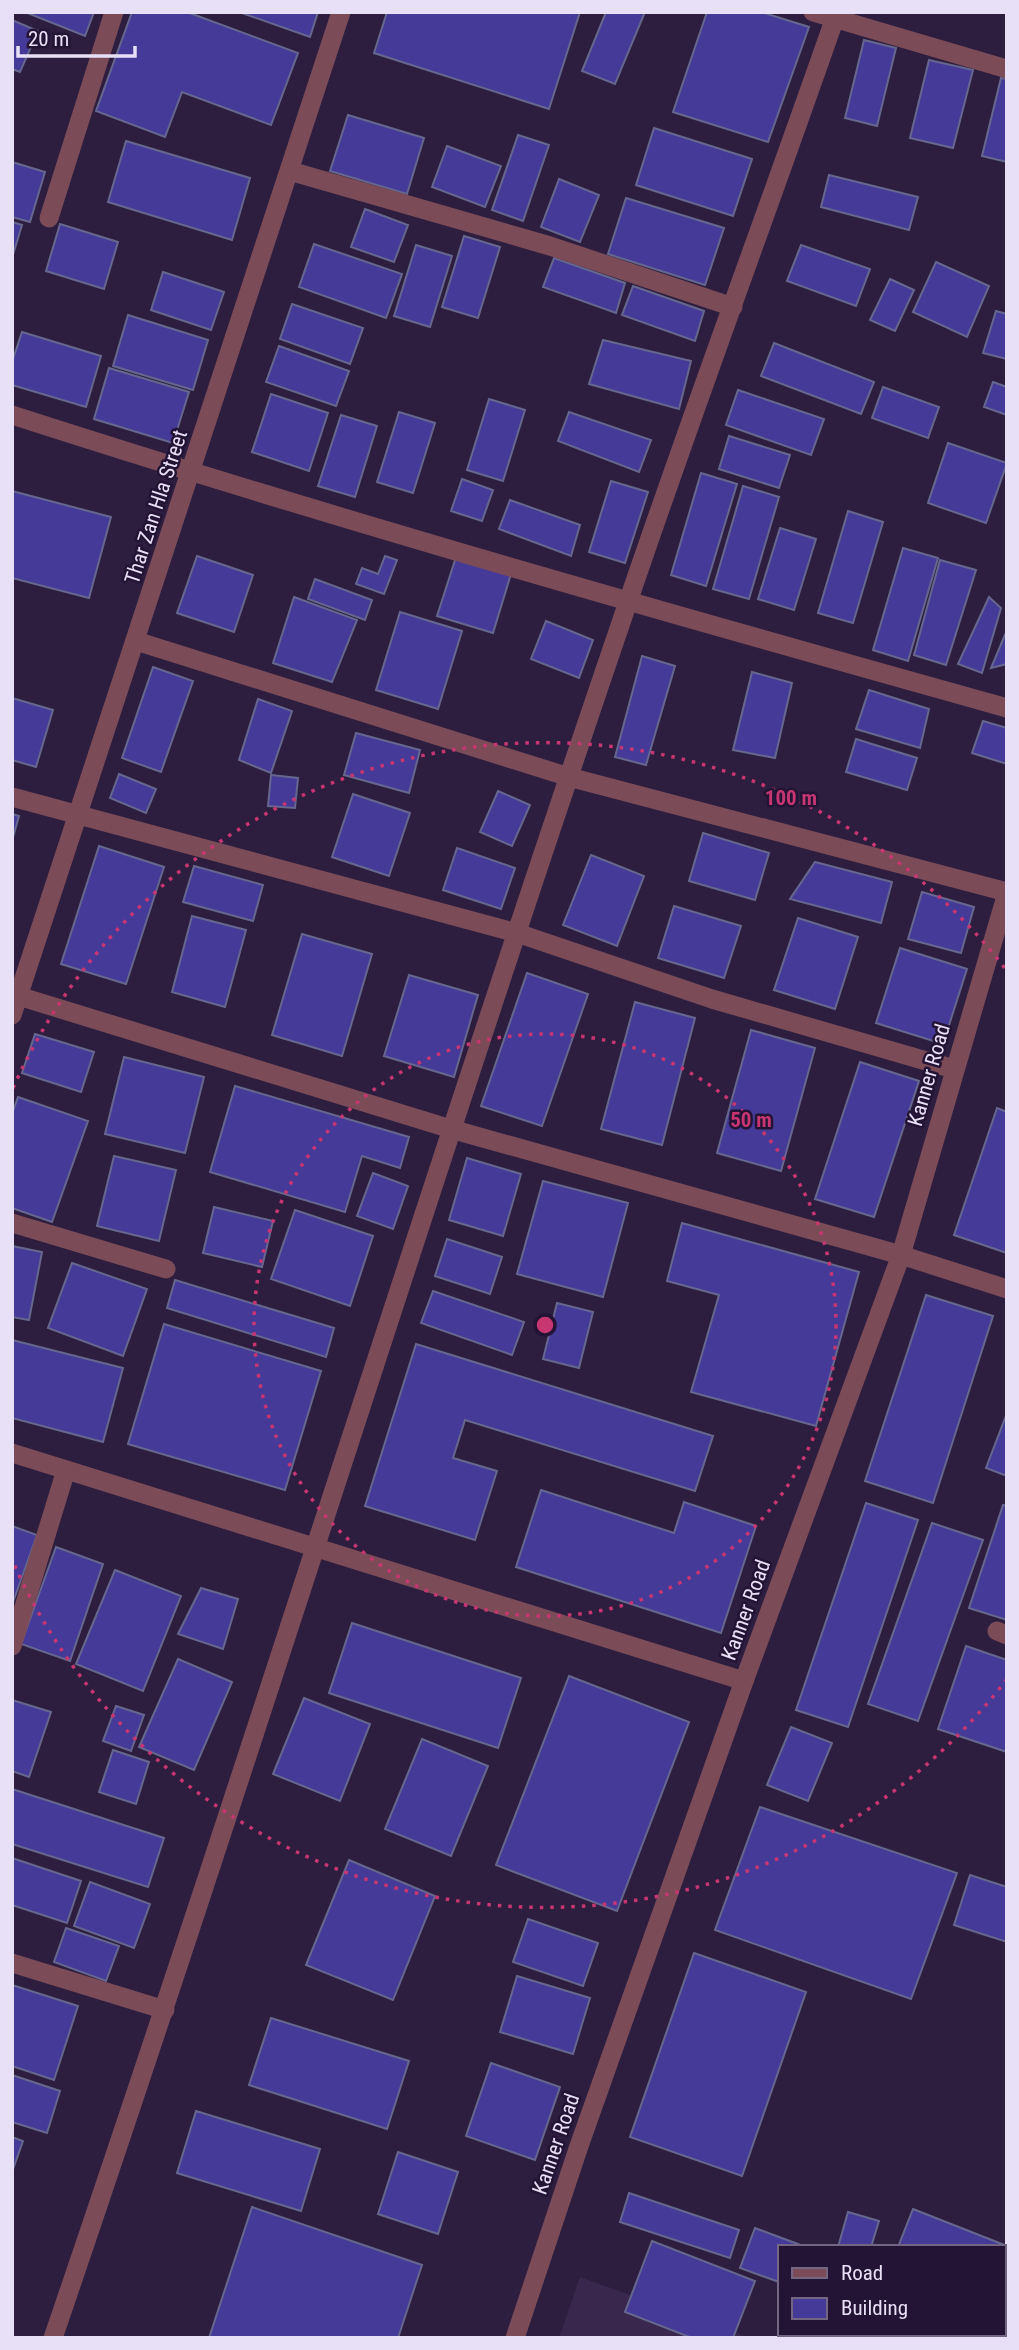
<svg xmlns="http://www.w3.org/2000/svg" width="1019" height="2350" font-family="'Roboto Condensed',sans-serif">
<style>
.built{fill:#39274d}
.building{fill:#453a98;stroke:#66678e;stroke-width:2}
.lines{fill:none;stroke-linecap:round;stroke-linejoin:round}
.service{stroke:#7b4b58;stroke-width:19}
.minor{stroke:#7b4b58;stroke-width:19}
.tertiary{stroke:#7b4b58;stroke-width:19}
.ring{fill:none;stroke:#c83672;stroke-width:3.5;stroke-dasharray:3.5 7}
.labels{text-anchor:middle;stroke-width:5;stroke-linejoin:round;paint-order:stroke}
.street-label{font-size:21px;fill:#e8e0f6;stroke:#231435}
.centre{fill:#c83672;stroke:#231435;stroke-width:3.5}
.ring-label{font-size:21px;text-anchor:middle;font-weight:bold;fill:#c83672;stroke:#231435;stroke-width:5;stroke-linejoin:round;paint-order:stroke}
</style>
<rect width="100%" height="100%" fill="#2d1e3f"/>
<path class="built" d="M 580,2277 L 750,2338 L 559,2338 Z"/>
<g class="building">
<path d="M 25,12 L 94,12 L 85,36 Z"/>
<path d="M 132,12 L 187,12 L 298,53 L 271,125 L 182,92 L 165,137 L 96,111 Z"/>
<path d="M 239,12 L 318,12 L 310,37 Z"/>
<path d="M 387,12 L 580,12 L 549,109 L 374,53 Z"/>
<path d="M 606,12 L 645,12 L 615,84 L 582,71 Z"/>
<path d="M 707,12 L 761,12 L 809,27 L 768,142 L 673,112 Z"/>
<path d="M 12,20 L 38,31 L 20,72 L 12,69 Z"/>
<path d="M 864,40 L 896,48 L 877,126 L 845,118 Z"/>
<path d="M 929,60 L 973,70 L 953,148 L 910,138 Z"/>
<path d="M 1001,78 L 1007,79 L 1007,162 L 982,156 Z"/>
<path d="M 348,115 L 424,138 L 407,194 L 330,171 Z"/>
<path d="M 654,128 L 752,159 L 733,216 L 636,185 Z"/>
<path d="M 518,135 L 549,145 L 523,221 L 492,210 Z"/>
<path d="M 126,141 L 250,178 L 232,240 L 108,202 Z"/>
<path d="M 447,146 L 501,166 L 485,207 L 432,187 Z"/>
<path d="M 12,162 L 45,172 L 30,222 L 12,217 Z"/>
<path d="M 829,175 L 918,197 L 909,230 L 821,207 Z"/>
<path d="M 559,179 L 599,195 L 580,242 L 541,227 Z"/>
<path d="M 626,198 L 724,228 L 705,285 L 608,254 Z"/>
<path d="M 365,209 L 408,225 L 394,262 L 351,247 Z"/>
<path d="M 12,222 L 22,225 L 12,258 Z"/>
<path d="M 60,224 L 118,242 L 104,289 L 46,271 Z"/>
<path d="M 464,236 L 500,247 L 478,318 L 442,307 Z"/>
<path d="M 314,244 L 402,274 L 386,318 L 299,287 Z"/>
<path d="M 416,245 L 452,256 L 430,327 L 394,316 Z"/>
<path d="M 801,245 L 870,269 L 856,306 L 787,281 Z"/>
<path d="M 554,258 L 625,283 L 616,313 L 543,287 Z"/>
<path d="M 936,262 L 989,286 L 967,337 L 913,312 Z"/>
<path d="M 163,272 L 224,292 L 211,330 L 151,310 Z"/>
<path d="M 890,279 L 914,290 L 895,331 L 870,320 Z"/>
<path d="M 633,286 L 704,311 L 695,341 L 622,315 Z"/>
<path d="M 292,304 L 363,328 L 350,364 L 280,339 Z"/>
<path d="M 996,311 L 1007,314 L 1007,359 L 983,353 Z"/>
<path d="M 128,315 L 208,340 L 193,390 L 113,366 Z"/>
<path d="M 22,332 L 101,356 L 86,407 L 12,385 L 12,362 Z"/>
<path d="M 603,340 L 691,361 L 679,409 L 589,384 Z"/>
<path d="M 774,343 L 874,382 L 861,414 L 761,376 Z"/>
<path d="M 279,346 L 349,371 L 336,406 L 266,382 Z"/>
<path d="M 109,368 L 189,392 L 173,443 L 94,419 Z"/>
<path d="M 993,382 L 1007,387 L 1007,415 L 984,407 Z"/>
<path d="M 883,387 L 939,407 L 928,438 L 872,418 Z"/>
<path d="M 738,390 L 824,419 L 811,455 L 726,425 Z"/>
<path d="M 271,394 L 328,413 L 309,471 L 252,452 Z"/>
<path d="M 489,399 L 525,410 L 503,481 L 467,470 Z"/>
<path d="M 399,412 L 435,423 L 413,493 L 377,482 Z"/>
<path d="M 569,412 L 651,440 L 639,472 L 558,441 Z"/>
<path d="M 341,415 L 377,426 L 355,497 L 318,486 Z"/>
<path d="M 729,436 L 790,455 L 779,488 L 719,469 Z"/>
<path d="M 948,443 L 1007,463 L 986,523 L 928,503 Z"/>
<path d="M 701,473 L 737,484 L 706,586 L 671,575 Z"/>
<path d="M 462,479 L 493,490 L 482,521 L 451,511 Z"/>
<path d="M 611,481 L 648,492 L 625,563 L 589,552 Z"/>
<path d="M 743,486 L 779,497 L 749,599 L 713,589 Z"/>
<path d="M 12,491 L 111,517 L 89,598 L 12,578 Z"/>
<path d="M 510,500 L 580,525 L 571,556 L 499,529 Z"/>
<path d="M 848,511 L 883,522 L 853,623 L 818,613 Z"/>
<path d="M 780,528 L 816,539 L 794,610 L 758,599 Z"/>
<path d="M 903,548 L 938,558 L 908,661 L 873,650 Z"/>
<path d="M 197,556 L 253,575 L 234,632 L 177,613 Z"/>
<path d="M 385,556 L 397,560 L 384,594 L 356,584 L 362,568 L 378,574 Z"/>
<path d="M 456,557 L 511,574 L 493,633 L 437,616 Z"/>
<path d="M 940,560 L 976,570 L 946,665 L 914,655 Z"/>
<path d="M 315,579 L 372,600 L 365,620 L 308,599 Z"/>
<path d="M 294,597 L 357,620 L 332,682 L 273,663 Z"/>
<path d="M 989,597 L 1001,608 L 982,673 L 958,664 Z"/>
<path d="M 400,612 L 462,631 L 438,709 L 376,690 Z"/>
<path d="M 546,621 L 593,640 L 579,678 L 531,659 Z"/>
<path d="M 1007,630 L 1007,664 L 991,668 Z"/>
<path d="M 642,656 L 675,666 L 646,765 L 615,757 Z"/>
<path d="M 153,667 L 193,681 L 161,772 L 122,758 Z"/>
<path d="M 752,672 L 792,683 L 775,758 L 733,750 Z"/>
<path d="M 869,690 L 929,709 L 920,748 L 856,729 Z"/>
<path d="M 12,698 L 53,710 L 36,767 L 12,760 Z"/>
<path d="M 258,699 L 292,711 L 271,773 L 239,760 Z"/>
<path d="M 983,721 L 1007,728 L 1007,764 L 972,753 Z"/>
<path d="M 356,733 L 420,750 L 409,793 L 344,775 Z"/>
<path d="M 856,739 L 917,758 L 907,790 L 846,772 Z"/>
<path d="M 119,774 L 156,789 L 146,813 L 110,798 Z"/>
<path d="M 271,775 L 298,778 L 295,808 L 268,806 Z"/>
<path d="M 498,791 L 530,805 L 512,846 L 480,832 Z"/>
<path d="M 353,794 L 410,813 L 389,876 L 332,857 Z"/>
<path d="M 12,814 L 19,816 L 12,841 Z"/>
<path d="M 703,833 L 769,853 L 755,900 L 689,881 Z"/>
<path d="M 99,846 L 164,867 L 126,984 L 61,964 Z"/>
<path d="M 457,848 L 515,868 L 501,909 L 443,890 Z"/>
<path d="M 591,855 L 644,876 L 617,946 L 563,925 Z"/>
<path d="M 815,862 L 892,882 L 881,923 L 790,899 Z"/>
<path d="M 194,866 L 263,885 L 253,921 L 183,902 Z"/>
<path d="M 922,892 L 974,907 L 961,953 L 908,939 Z"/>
<path d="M 674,906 L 741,926 L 724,978 L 658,958 Z"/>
<path d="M 192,916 L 246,930 L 225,1007 L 172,992 Z"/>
<path d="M 798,918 L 858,937 L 835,1009 L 774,990 Z"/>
<path d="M 302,934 L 372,954 L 342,1056 L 272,1035 Z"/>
<path d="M 900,948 L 967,969 L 943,1044 L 876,1023 Z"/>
<path d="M 527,973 L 588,994 L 542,1126 L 481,1106 Z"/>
<path d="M 409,975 L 478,995 L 454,1077 L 384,1056 Z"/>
<path d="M 635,1002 L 695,1018 L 662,1145 L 601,1129 Z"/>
<path d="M 751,1030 L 815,1048 L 781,1171 L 717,1153 Z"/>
<path d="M 35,1034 L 94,1052 L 81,1092 L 22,1073 Z"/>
<path d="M 124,1057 L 204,1077 L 185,1153 L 105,1134 Z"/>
<path d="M 860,1062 L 919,1081 L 874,1217 L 815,1199 Z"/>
<path d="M 235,1086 L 409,1137 L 400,1168 L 362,1156 L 345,1212 L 210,1172 Z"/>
<path d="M 18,1097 L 88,1121 L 52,1222 L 12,1208 L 12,1114 Z"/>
<path d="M 997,1108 L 1007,1112 L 1007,1253 L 954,1235 Z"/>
<path d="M 114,1156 L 176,1170 L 159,1241 L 97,1226 Z"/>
<path d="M 467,1158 L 521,1174 L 503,1236 L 449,1220 Z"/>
<path d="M 373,1173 L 408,1186 L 393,1229 L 357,1216 Z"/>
<path d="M 543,1181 L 628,1203 L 603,1297 L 517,1274 Z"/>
<path d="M 214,1207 L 273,1221 L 262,1267 L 203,1253 Z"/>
<path d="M 295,1210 L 373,1236 L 350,1306 L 271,1279 Z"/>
<path d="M 682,1223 L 859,1272 L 816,1426 L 691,1392 L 719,1295 L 667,1281 Z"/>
<path d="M 447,1239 L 502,1257 L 490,1294 L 435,1276 Z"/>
<path d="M 12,1246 L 42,1252 L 29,1320 L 12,1317 Z"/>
<path d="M 72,1263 L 147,1289 L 123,1356 L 48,1328 Z"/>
<path d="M 175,1280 L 334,1328 L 326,1357 L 167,1308 Z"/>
<path d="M 433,1291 L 524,1322 L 512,1355 L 421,1323 Z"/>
<path d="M 926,1295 L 993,1316 L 933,1503 L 865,1481 Z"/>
<path d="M 557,1303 L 593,1312 L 579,1368 L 543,1359 Z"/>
<path d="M 164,1324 L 321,1371 L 285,1490 L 128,1444 Z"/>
<path d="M 12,1340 L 123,1368 L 103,1442 L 12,1418 Z"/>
<path d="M 416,1344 L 713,1436 L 695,1491 L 465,1420 L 453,1458 L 497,1471 L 475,1540 L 365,1506 Z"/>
<path d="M 1007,1413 L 1007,1476 L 986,1468 Z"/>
<path d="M 541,1490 L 674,1533 L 684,1502 L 756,1526 L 721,1633 L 516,1567 Z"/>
<path d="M 866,1503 L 918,1520 L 848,1727 L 796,1710 Z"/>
<path d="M 1003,1505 L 1007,1506 L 1007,1620 L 969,1608 Z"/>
<path d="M 932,1523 L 983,1540 L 918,1721 L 868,1704 Z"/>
<path d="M 12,1526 L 37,1535 L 12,1605 Z"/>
<path d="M 56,1547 L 103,1564 L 70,1661 L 21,1644 Z"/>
<path d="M 115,1570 L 181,1596 L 143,1691 L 76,1664 Z"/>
<path d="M 201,1588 L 238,1599 L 223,1649 L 178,1634 Z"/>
<path d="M 352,1623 L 521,1678 L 498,1748 L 329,1693 Z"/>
<path d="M 966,1646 L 1007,1660 L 1007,1752 L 938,1729 Z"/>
<path d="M 178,1659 L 232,1682 L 194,1770 L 139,1747 Z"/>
<path d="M 569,1676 L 689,1722 L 617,1911 L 496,1865 Z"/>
<path d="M 304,1698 L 370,1724 L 340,1801 L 273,1774 Z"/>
<path d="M 12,1700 L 51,1712 L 29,1777 L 12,1771 Z"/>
<path d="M 116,1706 L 144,1715 L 131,1751 L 103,1741 Z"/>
<path d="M 791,1727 L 832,1743 L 808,1801 L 767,1785 Z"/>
<path d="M 422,1739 L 488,1766 L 451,1856 L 385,1829 Z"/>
<path d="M 113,1750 L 149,1762 L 136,1804 L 99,1792 Z"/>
<path d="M 12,1789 L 164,1838 L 148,1887 L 12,1844 Z"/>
<path d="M 760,1807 L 957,1873 L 911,1999 L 715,1930 Z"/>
<path d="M 12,1858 L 81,1881 L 67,1923 L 12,1905 Z"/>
<path d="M 349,1860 L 435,1896 L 393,2000 L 306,1965 Z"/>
<path d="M 970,1875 L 1007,1887 L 1007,1942 L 954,1925 Z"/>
<path d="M 90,1882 L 150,1904 L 134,1948 L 74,1926 Z"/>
<path d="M 528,1919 L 598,1943 L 583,1986 L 513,1962 Z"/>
<path d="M 66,1928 L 119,1946 L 106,1981 L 54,1962 Z"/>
<path d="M 694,1953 L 806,1992 L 742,2176 L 630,2137 Z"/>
<path d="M 517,1976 L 590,1998 L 573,2054 L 500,2032 Z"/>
<path d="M 12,1985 L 78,2006 L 54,2080 L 12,2066 Z"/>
<path d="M 271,2018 L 409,2061 L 387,2129 L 249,2085 Z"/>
<path d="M 491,2063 L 560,2087 L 535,2160 L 466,2136 Z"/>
<path d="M 12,2075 L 60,2091 L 47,2133 L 12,2122 Z"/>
<path d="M 196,2111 L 320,2149 L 301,2211 L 177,2173 Z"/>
<path d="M 12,2137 L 23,2141 L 12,2172 Z"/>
<path d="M 398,2152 L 458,2172 L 438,2234 L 378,2214 Z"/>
<path d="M 629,2193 L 739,2230 L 730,2258 L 620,2222 Z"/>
<path d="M 252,2207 L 422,2265 L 398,2338 L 209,2338 Z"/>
<path d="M 913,2209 L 1007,2246 L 1007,2338 L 861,2338 L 862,2334 L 1003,2334 L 1003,2247 L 898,2247 Z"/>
<path d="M 848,2212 L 879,2221 L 871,2247 L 838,2247 Z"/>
<path d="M 755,2228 L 806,2247 L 779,2247 L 779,2282 L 740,2268 Z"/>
<path d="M 652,2241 L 755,2281 L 733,2338 L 692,2338 L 625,2312 Z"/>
</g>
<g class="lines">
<g class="service">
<path d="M 12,1223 L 166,1269"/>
<path d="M 997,1631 L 1007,1635"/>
</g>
<g class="minor">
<path d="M 813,12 L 1007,69"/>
<path d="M 290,171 L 550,246 L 733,307"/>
<path d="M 49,218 L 114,12"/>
<path d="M 12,415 C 341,521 674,615 1007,708"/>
<path d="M 136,641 L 569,777 L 1007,892"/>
<path d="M 12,797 L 517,933 L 712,999 L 954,1069"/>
<path d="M 12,994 L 451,1129 L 901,1255 L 1007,1289"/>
<path d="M 12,1015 L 341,12"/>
<path d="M 12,1453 L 744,1681"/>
<path d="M 12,1646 L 66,1470"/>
<path d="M 12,1963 L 165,2010"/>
<path d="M 53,2338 C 250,1762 430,1181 627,605 C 694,407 768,210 837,12"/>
</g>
<path class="tertiary" d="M 515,2338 L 579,2146 L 744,1681 L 901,1255 L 1007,893"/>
</g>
<g class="ring">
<circle cx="545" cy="1325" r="291"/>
<path d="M1007 1679A582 582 0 0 1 13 1562M13 1088A582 582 0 0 1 1007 971"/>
</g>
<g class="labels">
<g class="street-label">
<text transform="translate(156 507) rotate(-72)" y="7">Thar Zan Hla Street</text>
<text transform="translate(929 1075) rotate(-74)" y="7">Kanner Road</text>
<text transform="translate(746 1610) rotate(-70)" y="7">Kanner Road</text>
<text transform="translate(556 2144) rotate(-71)" y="7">Kanner Road</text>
</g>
</g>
<circle cx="545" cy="1325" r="10" class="centre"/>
<g class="ring-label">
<text x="791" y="805">100 m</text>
<text x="751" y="1127">50 m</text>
</g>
<rect width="1019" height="2350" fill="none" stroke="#e8e0f6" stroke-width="28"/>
<rect x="778" y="2245" width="228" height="91" fill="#231435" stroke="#726682" stroke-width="2"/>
<rect x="792" y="2268" width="35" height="10" fill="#7b4b58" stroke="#726682" stroke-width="2"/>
<text x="841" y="2280" font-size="21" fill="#e8e0f6">Road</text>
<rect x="792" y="2298" width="35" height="21" fill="#453a98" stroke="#726682" stroke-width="2"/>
<text x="841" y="2315" font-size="21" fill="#e8e0f6">Building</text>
<path d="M18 46v10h117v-10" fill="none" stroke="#e8e0f6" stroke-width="3.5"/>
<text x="28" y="46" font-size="21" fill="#e8e0f6" stroke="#231435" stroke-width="5" paint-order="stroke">20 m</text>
</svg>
